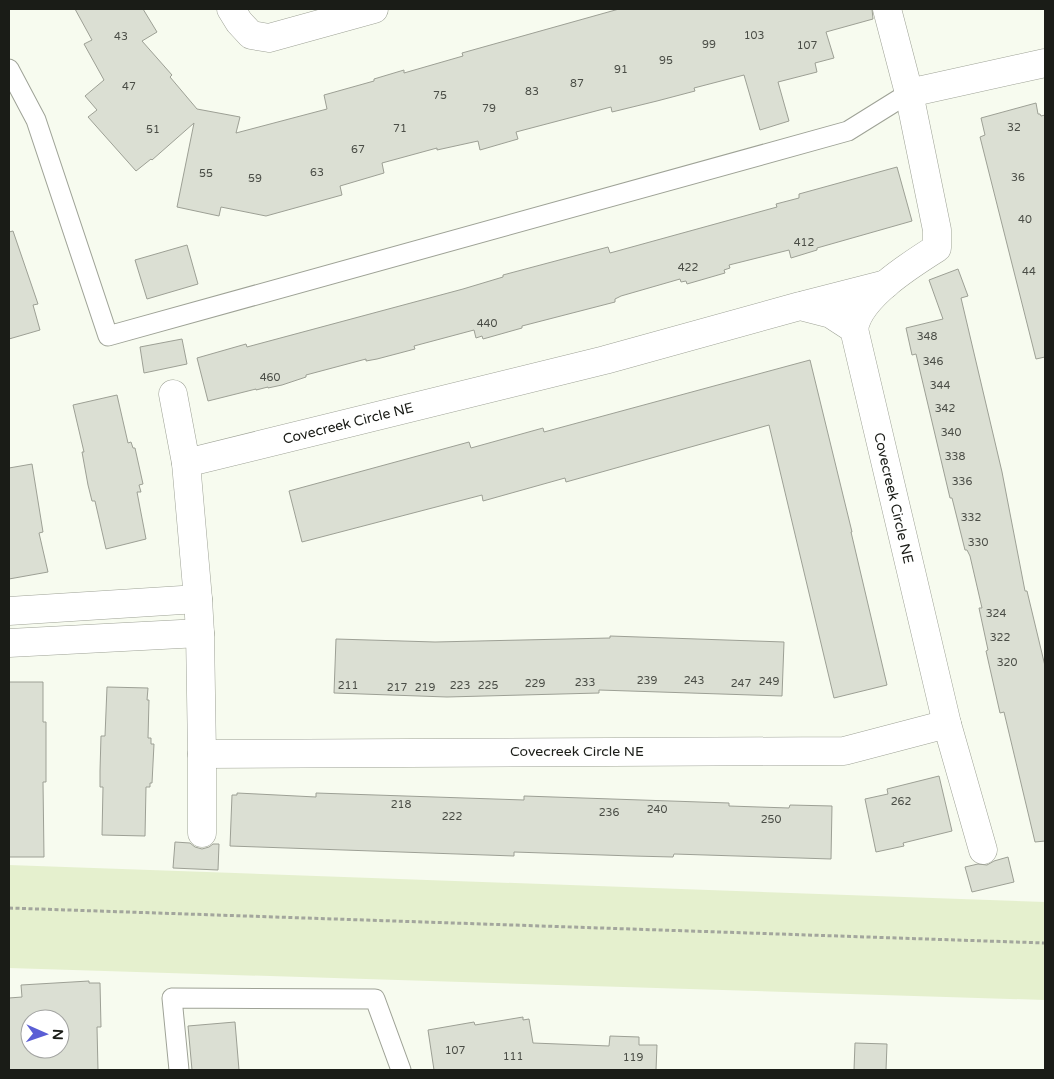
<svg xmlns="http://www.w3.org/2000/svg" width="1054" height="1079" font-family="'Varela Round',sans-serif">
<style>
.green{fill:#e5f0ce}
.building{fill:#dbdfd3;stroke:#9da095;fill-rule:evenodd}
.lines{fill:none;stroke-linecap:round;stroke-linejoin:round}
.service-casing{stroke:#9ea296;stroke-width:21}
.minor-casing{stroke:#9ea296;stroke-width:29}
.path{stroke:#a3a69d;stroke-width:3;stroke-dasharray:4 2.5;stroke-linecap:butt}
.service{stroke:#fff;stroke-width:19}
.minor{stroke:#fff;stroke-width:28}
.labels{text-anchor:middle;stroke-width:4;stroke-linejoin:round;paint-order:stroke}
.number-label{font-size:11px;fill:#4a4d46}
.street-label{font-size:14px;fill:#1a1c17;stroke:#fff}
</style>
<rect width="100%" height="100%" fill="#f7fbef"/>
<path class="green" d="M 9,865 L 1045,902 L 1045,1000 L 9,968 Z"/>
<g class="building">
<path d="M 75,9 L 143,9 L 157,32 L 142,41 L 172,75 L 170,77 L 197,109 L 240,117 L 236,133 L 327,109 L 324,95 L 374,81 L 374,79 L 404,70 L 404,73 L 463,56 L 462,53 L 619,9 L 872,9 L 873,19 L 826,32 L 834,58 L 815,63 L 817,72 L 778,82 L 789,121 L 760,130 L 744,75 L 694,88 L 695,91 L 657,101 L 612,112 L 611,107 L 516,132 L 518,139 L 480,150 L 478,141 L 437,150 L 437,148 L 382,163 L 384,173 L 340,186 L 342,195 L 266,216 L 221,207 L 219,216 L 177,207 L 194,123 L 152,160 L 151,159 L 136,171 L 88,117 L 97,110 L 85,96 L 104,80 L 84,44 L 92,40 Z"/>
<path d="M 1036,103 L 1038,114 L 1040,114 L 1041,116 L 1045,115 L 1045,357 L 1036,359 L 980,137 L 985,135 L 981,118 Z"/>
<path d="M 897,167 L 912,221 L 817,248 L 817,250 L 791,258 L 789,250 L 729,265 L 730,268 L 724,270 L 725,273 L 687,284 L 686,281 L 681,282 L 680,279 L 621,296 L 615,299 L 615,302 L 522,326 L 522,328 L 483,339 L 482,336 L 476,338 L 474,330 L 414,346 L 415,349 L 377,359 L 366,361 L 366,359 L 306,375 L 306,377 L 282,385 L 268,388 L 268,387 L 256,390 L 256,389 L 208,401 L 197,358 L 246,344 L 247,347 L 463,289 L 503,277 L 503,275 L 608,247 L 610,253 L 777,207 L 776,204 L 799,198 L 799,194 Z"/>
<path d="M 13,231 L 38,304 L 33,305 L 40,330 L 9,339 L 9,232 Z"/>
<path d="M 187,245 L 198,284 L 147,299 L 135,260 Z"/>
<path d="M 958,269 L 968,296 L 961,298 L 1002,472 L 1025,591 L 1027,591 L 1045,666 L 1045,841 L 1035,842 L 1004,712 L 1000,713 L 986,651 L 988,650 L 979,608 L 982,608 L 970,556 L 967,550 L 965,550 L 952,498 L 950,498 L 916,354 L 912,355 L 906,328 L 943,319 L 929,280 Z"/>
<path d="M 182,339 L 187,364 L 144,373 L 140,347 Z"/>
<path d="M 810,360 L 852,532 L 851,532 L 887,685 L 834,698 L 769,425 L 566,482 L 565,478 L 483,501 L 482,495 L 302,542 L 289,491 L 469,442 L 471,448 L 543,428 L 544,432 Z"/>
<path d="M 117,395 L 128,443 L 131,442 L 133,448 L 135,448 L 143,484 L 139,485 L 141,492 L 137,492 L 146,539 L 106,549 L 95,501 L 92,501 L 88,485 L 82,452 L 84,452 L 73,405 Z"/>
<path d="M 32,464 L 43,532 L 39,533 L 48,572 L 9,579 L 9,468 Z"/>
<path d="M 610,636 L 784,642 L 782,696 L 599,690 L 599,693 L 447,697 L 334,693 L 336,639 L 435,642 L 610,638 Z"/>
<path d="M 9,682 L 43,682 L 43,722 L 46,722 L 46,782 L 43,782 L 44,857 L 9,857 Z"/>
<path d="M 107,687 L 148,688 L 147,700 L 149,700 L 148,738 L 151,738 L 151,744 L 154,744 L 152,783 L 150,783 L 150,787 L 146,787 L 145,836 L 102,835 L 103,787 L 100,787 L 100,771 L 101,736 L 105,736 Z"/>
<path d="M 939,776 L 952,831 L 903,843 L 904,846 L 876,852 L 865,799 L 888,794 L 887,789 Z"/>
<path d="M 237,793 L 316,797 L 316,793 L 524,800 L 524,796 L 729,803 L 729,806 L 789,808 L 790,805 L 832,806 L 831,859 L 674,854 L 673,857 L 633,856 L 514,852 L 514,856 L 230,846 L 232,795 L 237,795 Z"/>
<path d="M 175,842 L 190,843 L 195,847 L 202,849 L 209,847 L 213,844 L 219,844 L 218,870 L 173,868 Z"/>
<path d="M 1008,857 L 1014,882 L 972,892 L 965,867 L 978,864 L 987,865 L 994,861 Z"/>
<path d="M 89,981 L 89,983 L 100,983 L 101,1027 L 97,1027 L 98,1070 L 9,1070 L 9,998 L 22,997 L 21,985 ZM 30,1019 L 60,1019 L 60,1049 L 30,1049 Z"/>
<path d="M 523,1017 L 523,1020 L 529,1019 L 533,1043 L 609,1046 L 610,1036 L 639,1037 L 639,1045 L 657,1045 L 656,1070 L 434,1070 L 428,1030 L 474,1022 L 475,1025 Z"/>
<path d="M 235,1022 L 239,1070 L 192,1070 L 188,1026 Z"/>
<path d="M 855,1043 L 887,1044 L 886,1070 L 854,1070 Z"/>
</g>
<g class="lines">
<defs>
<g id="service">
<path d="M 9,69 L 36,120 L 108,336 L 848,131 L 909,93"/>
<path d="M 179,1070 L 172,998 L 375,999 L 401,1070"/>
</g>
<g id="minor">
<path d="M 231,9 L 239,22 L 251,35 L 269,38 L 374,9"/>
<path d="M 909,93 L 1045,63"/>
<path d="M 804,305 L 886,284"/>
<path d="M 854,329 C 859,297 910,265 937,248 L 937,230 L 909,93 L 887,9"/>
<path d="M 173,394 L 186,463 L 198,599 L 200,633 L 202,754 L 202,833"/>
<path d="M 186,463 L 605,360 L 800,306 L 831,314 L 854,329 L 947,724"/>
<path d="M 9,611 L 198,599"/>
<path d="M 9,643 L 200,633"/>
<path d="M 202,754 L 844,751 L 947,724 L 983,850"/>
</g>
</defs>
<use href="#service" class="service-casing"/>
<use href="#minor" class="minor-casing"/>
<path class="path" d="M 9,908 L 1045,943"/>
<use href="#service" class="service"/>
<use href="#minor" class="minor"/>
</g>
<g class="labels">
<g class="number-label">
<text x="754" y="39">103</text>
<text x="121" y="40">43</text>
<text x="709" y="48">99</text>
<text x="807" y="49">107</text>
<text x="666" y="64">95</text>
<text x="621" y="73">91</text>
<text x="577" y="87">87</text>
<text x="129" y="90">47</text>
<text x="532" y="95">83</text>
<text x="440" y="99">75</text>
<text x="489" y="112">79</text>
<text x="1014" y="131">32</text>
<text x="400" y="132">71</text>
<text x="153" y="133">51</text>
<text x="358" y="153">67</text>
<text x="317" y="176">63</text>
<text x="206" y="177">55</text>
<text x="1018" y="181">36</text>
<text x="255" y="182">59</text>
<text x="1025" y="223">40</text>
<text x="804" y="246">412</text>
<text x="688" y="271">422</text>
<text x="1029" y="275">44</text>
<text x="487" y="327">440</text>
<text x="927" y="340">348</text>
<text x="933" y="365">346</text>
<text x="270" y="381">460</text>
<text x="940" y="389">344</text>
<text x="945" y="412">342</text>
<text x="951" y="436">340</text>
<text x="955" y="460">338</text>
<text x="962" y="485">336</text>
<text x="971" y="521">332</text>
<text x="978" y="546">330</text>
<text x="996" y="617">324</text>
<text x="1000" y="641">322</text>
<text x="1007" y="666">320</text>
<text x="647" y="684">239</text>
<text x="694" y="684">243</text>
<text x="769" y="685">249</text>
<text x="585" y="686">233</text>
<text x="535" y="687">229</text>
<text x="741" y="687">247</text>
<text x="348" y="689">211</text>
<text x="460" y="689">223</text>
<text x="488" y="689">225</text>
<text x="397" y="691">217</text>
<text x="425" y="691">219</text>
<text x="901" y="805">262</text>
<text x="401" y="808">218</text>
<text x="657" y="813">240</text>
<text x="609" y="816">236</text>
<text x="452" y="820">222</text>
<text x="771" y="823">250</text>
<text x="455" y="1054">107</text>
<text x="513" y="1060">111</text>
<text x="633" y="1061">119</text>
</g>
<g class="street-label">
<text transform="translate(348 423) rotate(-14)" y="5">Covecreek Circle NE</text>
<text transform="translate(894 498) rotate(77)" y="5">Covecreek Circle NE</text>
<text x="577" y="756">Covecreek Circle NE</text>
</g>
</g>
<rect width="1054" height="1079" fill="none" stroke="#1a1c17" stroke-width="20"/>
<g transform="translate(45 1034) rotate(92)"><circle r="24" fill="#ffffff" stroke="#a3a4a2"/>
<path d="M0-4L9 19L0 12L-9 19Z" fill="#5a5ed5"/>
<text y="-8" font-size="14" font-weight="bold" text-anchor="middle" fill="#1a1c17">N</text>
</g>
</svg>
